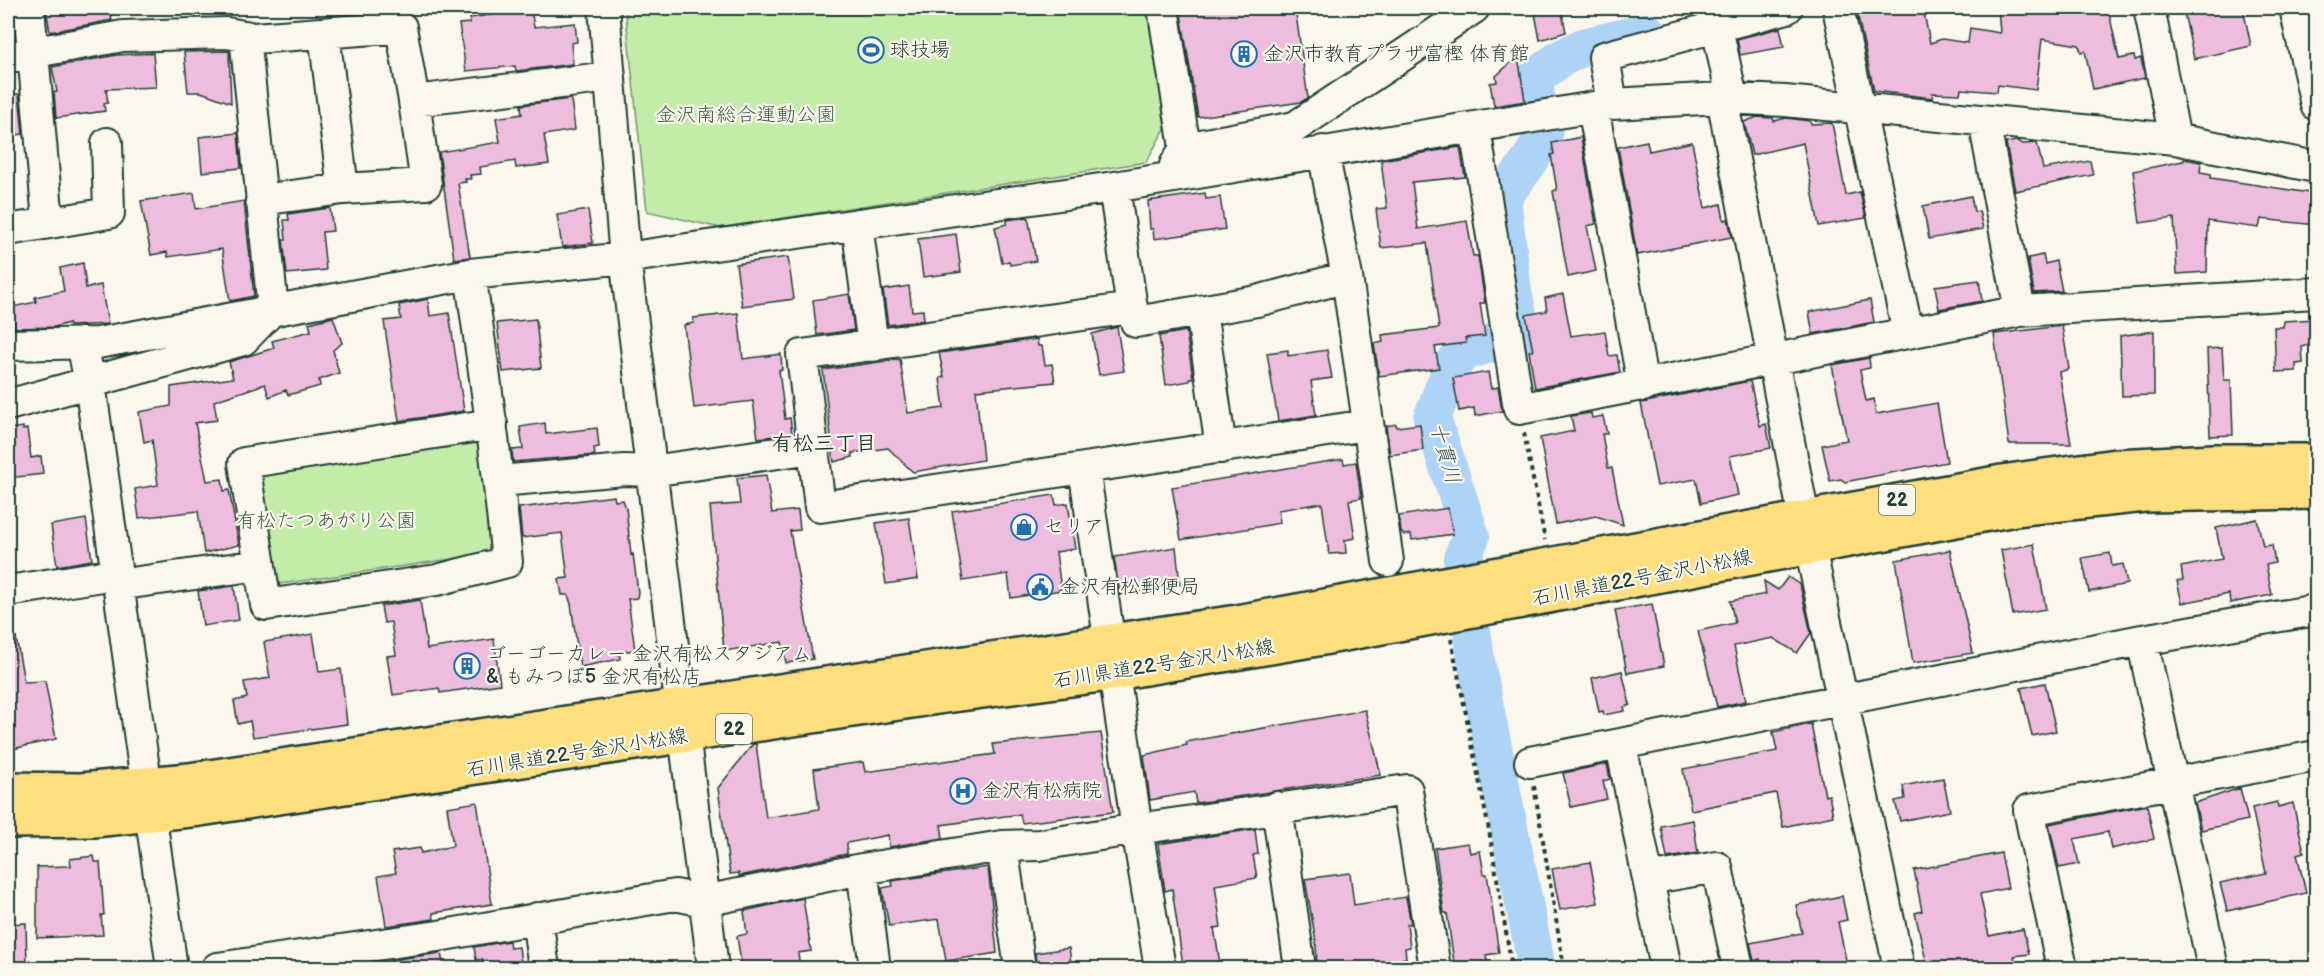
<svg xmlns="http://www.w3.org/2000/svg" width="2324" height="976" font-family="'Balsamiq Sans','Klee One',sans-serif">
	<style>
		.green { fill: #c3eca8; stroke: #71946e; stroke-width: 1.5 }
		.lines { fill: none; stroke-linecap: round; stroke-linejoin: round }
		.river { stroke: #add3f7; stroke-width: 38 }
		.building { fill: #eebdde; stroke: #1f3d34; stroke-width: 1.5 }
		.minor-casing { stroke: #1f3d34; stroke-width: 34 }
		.major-casing { stroke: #1f3d34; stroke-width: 38 }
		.path { stroke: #1f3d34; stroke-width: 4; stroke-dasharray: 4.5 4.5; stroke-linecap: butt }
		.minor { stroke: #fbf7ec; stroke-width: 30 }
		.major { stroke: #fedf80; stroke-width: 33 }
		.labels { text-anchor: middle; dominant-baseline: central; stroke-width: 4.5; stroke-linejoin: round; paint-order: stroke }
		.shield { fill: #fbf7ec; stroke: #61756b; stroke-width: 1.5 }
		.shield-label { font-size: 18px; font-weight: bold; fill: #1f3d34 }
		.poi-label { font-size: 20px; fill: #1f3d34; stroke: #fbf7ec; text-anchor: start }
		.park-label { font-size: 20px; fill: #40604b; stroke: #fbf7ec }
		.street-label { font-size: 20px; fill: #1f3d34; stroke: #fbf7ec }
		.neighbourhood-label { font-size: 21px; font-weight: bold; fill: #1f3d34; stroke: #fbf7ec }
		.water-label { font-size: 21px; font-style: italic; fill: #3b5b5b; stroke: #fbf7ec }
	</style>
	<rect width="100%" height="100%" fill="#fbf7ec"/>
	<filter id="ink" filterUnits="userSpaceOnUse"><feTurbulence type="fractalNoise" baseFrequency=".0167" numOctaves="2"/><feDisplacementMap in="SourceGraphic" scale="12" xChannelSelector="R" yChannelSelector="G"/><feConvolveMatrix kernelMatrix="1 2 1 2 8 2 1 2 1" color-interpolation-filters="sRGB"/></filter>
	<g filter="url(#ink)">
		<path class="green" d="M625,8H1153L1171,118L1146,162L720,228L647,211Z
			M479,443L493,553L273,585L254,474Z"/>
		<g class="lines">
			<path class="river" d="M1537,968L1477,667L1462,558L1471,537L1432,418L1452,366L1463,352L1522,334L1513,292L1502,198L1529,162L1544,136L1533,80L1558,60L1583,47L1647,32"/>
		</g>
		<path class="building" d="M46,8H76L77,13L109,8L112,20L50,32Z
			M1180,8H1295L1308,98L1301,102L1198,117Z
			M1534,8H1561L1566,32L1540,40Z
			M1856,8H1923L1930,43L1942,39L1968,43L1970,28L2000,33L1998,8H2108L2119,59L2134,56L2135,60L2141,58L2145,78L2093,89L2085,51L2081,52L2079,45L2042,39L2036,90L1998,85L1997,92L1961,89L1960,94L1932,93L1933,98L1874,91Z
			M2183,8H2243L2251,46L2194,59Z
			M531,9L534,27L575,23L577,42L571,43L573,64L516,71L515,66L466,71L459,24L470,23V18Z
			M1780,28L1784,47L1740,55L1737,39Z
			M229,51L231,103L201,92H188L184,52Z
			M153,53L156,87L106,89L108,103L104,104L105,111L56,118L54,92H57L52,67L117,55Z
			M1518,56L1525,101L1494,106L1490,83L1497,82L1496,76Z
			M19,94L23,134L8,136V95Z
			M571,99L575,130L544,135L549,164L516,168L515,161L480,167L481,174L470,175L471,179H465L466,182L458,183L470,257L454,259L439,152L500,142L496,118L522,114L521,105Z
			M1757,117L1773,118L1774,121L1786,118L1810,121L1811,124L1832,123L1846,195L1860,192L1866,218L1819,226L1803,143L1752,155L1744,122Z
			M238,133L241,168L202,172L199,137Z
			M1581,137L1596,224L1587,226L1596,271L1568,277L1553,191L1557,190L1551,155L1554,154L1552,143Z
			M1647,141L1649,151L1692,142L1705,208L1721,204L1724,220L1728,219L1732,237L1637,255L1618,147Z
			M2016,141L2023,144L2037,143L2043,169L2090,161L2093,175L2015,191L2006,143Z
			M1460,147L1465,177L1412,182L1418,229L1467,221L1473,256H1478L1485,303H1480L1485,336L1465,338L1466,343L1435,347L1439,368L1379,376L1374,344L1383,342L1382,335L1439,328L1427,243L1381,248L1376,209L1387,208L1381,160Z
			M2184,159L2201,162L2200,172L2211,174V178L2316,194V225L2261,219L2259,228L2208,221L2207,272L2177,274L2174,218L2140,223L2133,171L2183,161Z
			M194,193L196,209L244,201L254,296L230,301L222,249L168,257L167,252L151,255L141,201Z
			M1205,193L1206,199L1220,197L1225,229L1154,239L1153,229H1150L1148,201Z
			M1971,196L1974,212L1979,211L1983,229L1929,239L1923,206Z
			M330,208L333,231L322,232L326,270L287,274L283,240H286L284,220H289L288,214Z
			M588,210L593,243L562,247L557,215Z
			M1028,217L1036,261L1010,265L1009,261L1002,263L995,227L1007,224V220Z
			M956,234L961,272L923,277L918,239Z
			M2043,255L2045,264L2056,261L2062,291L2034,293L2028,258Z
			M788,257L794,299L742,306L736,264Z
			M83,263L86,288L101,285L108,324L70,326L69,323L54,327L15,328L12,307L36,302L35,297L64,291L60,268Z
			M1979,280L1982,301L1939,309L1935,286Z
			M909,286L912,311L923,310L924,320L888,325L883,290Z
			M849,294L854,330L817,335L813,300Z
			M1563,294L1571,336L1605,331L1609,356L1617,355L1620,372L1535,388L1529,351H1533L1526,315L1547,311L1545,298Z
			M428,299L430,316L449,313L464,411L399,421L384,321L401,319L399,305Z
			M1870,300L1874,322L1813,334L1809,312Z
			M738,313L743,359L781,354L782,370H779L785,419L790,418L792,434L758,438L753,401L694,408L684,325L694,323L693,318Z
			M333,317L342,343L333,350L339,373L319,380L320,386L288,395L286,390L269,397L265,384L214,401L217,420L195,423L207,481L222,479L224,491L229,490L239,545L204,553L198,511L139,518L135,489L158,485L152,440L144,442L139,412L171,406V387L233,378L229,362L274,348L272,341L311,331L309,323Z
			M536,319L541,368L503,372L497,323Z
			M2316,319V343L2302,347L2303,363L2296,364V371L2276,372L2274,327H2283L2284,321Z
			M2062,326L2069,369L2059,372L2071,444H2009L1994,334Z
			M1117,327L1124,371L1099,375L1092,334Z
			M1186,331L1193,378H1189L1190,381L1166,385L1159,336Z
			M2154,331V395L2122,396L2120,336Z
			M1037,339L1038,346H1042L1045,365L1052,364L1055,382L976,390L983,460L913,472L888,448L852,453L853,457L834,462L823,370L900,359L908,413L944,408L940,378L944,377L939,353Z
			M2222,348L2224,380H2231L2233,435L2210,436L2207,349Z
			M1288,350V356L1327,350L1332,378L1311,381L1316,415L1278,421L1267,353Z
			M1869,358L1870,368L1860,370L1866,401L1874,399L1876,414L1937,403L1947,462L1845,482L1841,479L1830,481L1822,445L1847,440L1832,365Z
			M1488,372L1491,389L1498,387L1502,411L1475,416L1474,408L1459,411L1453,378Z
			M1750,381L1760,426L1766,424L1771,448L1730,456L1738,495L1701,503L1696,479L1657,486L1641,403Z
			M1591,413L1592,418L1603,416L1607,434H1602L1608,468H1612L1623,525L1596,516L1556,524L1540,438L1574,431L1571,416Z
			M545,423L546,434L597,428L599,447L594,448L595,455L513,462L512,450L523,449L520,427Z
			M1396,424L1397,427L1420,424L1423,450L1390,455L1386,426Z
			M23,427V430L27,429L31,458L41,456L43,474L8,478V429Z
			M1343,459L1344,464L1356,462L1361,498L1349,500L1355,538L1345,540L1346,553L1329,554L1322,503L1278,510L1280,523L1181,540L1172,487Z
			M766,475L772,513L798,510L800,530L790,531L813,659L786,663L782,642L724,651L710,506L740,504L737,478Z
			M1054,495L1056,505L1068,503L1075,549L1056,552L1061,590L1011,598L1008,574L963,581L952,511Z
			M614,496L615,501L623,500L626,508L631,555L633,554L638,592L637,598L628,599L635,650L619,652L620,659L580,667L571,604L568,595H562L559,579L568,578L562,533L522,538L519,508Z
			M1448,508L1453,534L1412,540L1411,534L1404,535L1401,532L1399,516Z
			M909,518L918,579L886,584L876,523Z
			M86,519L92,560L57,566L51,525Z
			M2257,519L2263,546L2272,545L2275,563L2266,565L2272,595L2230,603L2229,594L2182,603L2177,581L2183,580L2181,567L2222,559L2216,528Z
			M2034,544L2046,609L2013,615L2001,550Z
			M1176,547L1180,585L1120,595L1114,557Z
			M1950,550L1973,653L1913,663L1896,560Z
			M2110,553L2112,566L2123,564L2127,584L2089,592L2082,558Z
			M1788,577L1800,585L1811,633L1797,653L1773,638L1734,646L1746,701L1717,707L1698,631L1735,623L1730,601L1766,594L1764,581L1778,590Z
			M234,586L239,620L203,626L198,591Z
			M420,600L427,649L494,639L500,684L440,693L439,688L393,695L387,656L396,655L391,622L384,623L381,606Z
			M1652,604L1664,666L1627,673L1615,610Z
			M313,634L319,672L341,669L347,724L253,737L250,721L238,724L234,701L247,698L244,682L270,678L264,642Z
			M16,637L24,682L45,681L56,739L8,750V638Z
			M1622,671L1630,705L1624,707L1625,711L1604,715L1603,711L1599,712L1592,678Z
			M2045,683L2056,731L2032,736L2021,688Z
			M1365,710L1381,775L1196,803L1194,792L1150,800L1144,755L1187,745L1186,742Z
			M1811,724L1825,796L1829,795L1833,816L1783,827L1776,793L1691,810L1683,769L1777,751L1773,732Z
			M1101,733L1113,812L1022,823L1020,814L941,825L943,838L889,847L888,835L847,843V854L739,876V873L730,874L718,788L753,744H756L766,818L819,809L814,769L863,762L865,772L995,754L993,744Z
			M1607,764L1610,779L1603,781L1607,799L1571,807L1563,773Z
			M1943,778L1950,811L1900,821L1895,801L1905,799L1903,786Z
			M2240,788L2248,820L2201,830L2195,803Z
			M477,802L492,904L433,913L434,919L386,926L378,876L396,873L392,852L420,848L421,853L453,846L447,807Z
			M2277,802L2278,807L2293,803L2304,852L2297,854L2306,893L2227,911L2220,883L2266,873L2252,808Z
			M2147,805L2154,839L2111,849L2108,832L2074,839L2079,864L2059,868L2049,824Z
			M1693,820L1698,853L1667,858L1661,826Z
			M1255,829L1258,854L1253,855L1257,878L1215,885L1221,927L1214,928L1221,969H1187L1186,965H1183L1172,889L1165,891L1158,844Z
			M1468,843L1470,853L1480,851L1484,874H1487L1499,953L1486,955L1488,969H1455L1447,913H1444L1435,848Z
			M2001,853L2008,888L1980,894L1989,936L2023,929L2029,954L2014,956L2017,969H1928L1915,913L1922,911L1914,870Z
			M94,856L95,862H100L104,915H101L103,935L37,938V867L71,866L70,859Z
			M1590,862L1598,903L1560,910L1552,869Z
			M988,867L997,953L946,961L939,919L889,926L882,888L893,886L892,881Z
			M1350,873L1354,905L1406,897L1411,924H1407L1410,947L1405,948L1406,958L1401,959L1403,969H1317L1316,942L1305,879Z
			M1842,896L1847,920L1838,922L1848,969H1762L1760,959L1754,961L1750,943L1802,933L1796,905Z
			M803,898L811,951L798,953L800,969H742L737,936L747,934L744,911Z
			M26,923L27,969H11V964H8V924Z
			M509,941L510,948L519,947L522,969H484L483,959L476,960L474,947Z
			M1069,948L1072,969H1037L1035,953Z
			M441,953L444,969H392L391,960Z"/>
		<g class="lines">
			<g class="minor-casing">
				<path id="minor" d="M29,8L48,221
					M604,8L625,258L713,968
					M1163,8L1185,148L1175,165
					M1838,8L1908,333
					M2149,8L2175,139
					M2295,8L2316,105
					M1717,27L1732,98
					M324,33L343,189
					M245,36L273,309
					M8,57L123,36L227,33L254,38L401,27L414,101L610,77
					M1722,98L1804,518L1899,968
					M1612,104L1604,57L1787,8
					M1593,107L1643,386
					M1475,128L1519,409L2020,311L1984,121
					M1185,148L1295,127L1474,8
					M1323,151L1347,277L1388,561
					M1114,187L1132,308
					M261,200L343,189L426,184L414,101
					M857,224L873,346
					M8,230L109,213L107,143
					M470,274C484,370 498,466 507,562L437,580L266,605L244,463L492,424
					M1347,277L1257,301L1136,322L1132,308L802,355L820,507L1084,468L1137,829L1407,790L1435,968
					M1201,311L1221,448
					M2020,311L2316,293
					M82,343L90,383L172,968
					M8,345L98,343L470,274L625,258L1114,187L1612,104L1722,98L1785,101L2175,139L2316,167
					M8,405L243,340L273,309
					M1084,468L1367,425
					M500,481L624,470L651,471L813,448
					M117,585L259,565
					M8,591L115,574
					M2142,640L2213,968
					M1621,745L1666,968
					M1530,762L2142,640L2316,610
					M1277,807L1300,968
					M1002,846L1020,968
					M862,869L875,968
					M1648,879L1717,867L1738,968
					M537,918L544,968
					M217,968L438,936L675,895L704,901L862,869L1002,846L1039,845L1137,829L1160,968
					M2062,968L2029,810L2316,756"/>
			</g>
			<g class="major-casing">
				<path id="major" d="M8,789L81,790L189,780L1237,622L2002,482L2116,466L2214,461H2316
					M8,821L94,820L200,809L945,696L1116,673L1323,638L2015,509L2145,495L2316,492"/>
			</g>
			<path class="path" d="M1524,433L1545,540
				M1451,639L1489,830L1512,968
				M1534,786L1564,968"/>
			<use href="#minor" class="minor"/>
			<use href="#major" class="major"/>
		</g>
	</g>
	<defs>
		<g id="stadium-ring" transform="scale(1.35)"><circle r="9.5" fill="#fbf7ec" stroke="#1f6fb2" stroke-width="1.5"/><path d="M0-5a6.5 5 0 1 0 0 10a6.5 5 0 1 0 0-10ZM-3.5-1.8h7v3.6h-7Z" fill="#1f6fb2"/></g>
		<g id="building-ring" transform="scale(1.35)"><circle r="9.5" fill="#fbf7ec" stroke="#1f6fb2" stroke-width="1.5"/><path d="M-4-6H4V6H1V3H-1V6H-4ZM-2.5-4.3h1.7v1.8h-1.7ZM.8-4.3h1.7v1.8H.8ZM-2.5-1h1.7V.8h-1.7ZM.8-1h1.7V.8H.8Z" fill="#1f6fb2"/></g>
		<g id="shop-ring" transform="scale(1.35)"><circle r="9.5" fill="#fbf7ec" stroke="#1f6fb2" stroke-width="1.5"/><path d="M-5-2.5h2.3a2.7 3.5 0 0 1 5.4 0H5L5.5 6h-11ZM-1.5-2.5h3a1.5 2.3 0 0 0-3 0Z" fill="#1f6fb2"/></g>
		<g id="civic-ring" transform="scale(1.35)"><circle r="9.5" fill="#fbf7ec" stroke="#1f6fb2" stroke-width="1.5"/><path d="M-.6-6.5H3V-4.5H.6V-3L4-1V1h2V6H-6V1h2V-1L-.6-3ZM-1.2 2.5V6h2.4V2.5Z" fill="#1f6fb2"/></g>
		<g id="hospital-ring" transform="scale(1.35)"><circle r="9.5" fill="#fbf7ec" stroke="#1f6fb2" stroke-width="1.5"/><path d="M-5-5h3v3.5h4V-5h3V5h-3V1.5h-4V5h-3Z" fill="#1f6fb2"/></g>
	</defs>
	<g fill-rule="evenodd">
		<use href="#stadium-ring" x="871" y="50"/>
		<use href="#building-ring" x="1244" y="54"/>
		<use href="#shop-ring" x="1024" y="527"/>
		<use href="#civic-ring" x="1040" y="587"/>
		<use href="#building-ring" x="467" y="666"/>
		<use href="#hospital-ring" x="963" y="791"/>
	</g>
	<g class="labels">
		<g class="shield">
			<rect x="1879" y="485" width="36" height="30" rx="4.5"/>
			<rect x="716" y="714" width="36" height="30" rx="4.5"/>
		</g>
		<g class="shield-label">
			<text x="1897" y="500">22</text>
			<text x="734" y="729">22</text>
		</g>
		<g class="poi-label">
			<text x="890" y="50">球技場</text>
			<text x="1264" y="54">金沢市教育プラザ富樫 体育館</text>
			<text x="1044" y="527">セリア</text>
			<text x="1060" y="587">金沢有松郵便局</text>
			<text x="486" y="654">ゴーゴーカレー 金沢有松スタジアム<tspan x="486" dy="23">&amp; もみつぼ5 金沢有松店</tspan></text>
			<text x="982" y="791">金沢有松病院</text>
		</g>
		<g class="park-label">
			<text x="746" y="115">金沢南総合運動公園</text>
			<text x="326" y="521">有松たつあがり公園</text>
		</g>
		<g class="street-label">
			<text transform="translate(1642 578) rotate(-11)">石川県道22号金沢小松線</text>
			<text transform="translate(1164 664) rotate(-9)">石川県道22号金沢小松線</text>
			<text transform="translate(577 753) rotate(-9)">石川県道22号金沢小松線</text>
		</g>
		<g class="neighbourhood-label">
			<text x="824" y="443">有松三丁目</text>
		</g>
		<g class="water-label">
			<text transform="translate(1445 453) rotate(74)">十貫川</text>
		</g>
	</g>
	<rect width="2324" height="976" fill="none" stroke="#fbf7ec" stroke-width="30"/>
	<rect x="15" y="15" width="2294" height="946" fill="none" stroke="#1f3d34" stroke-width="2" filter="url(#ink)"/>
</svg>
